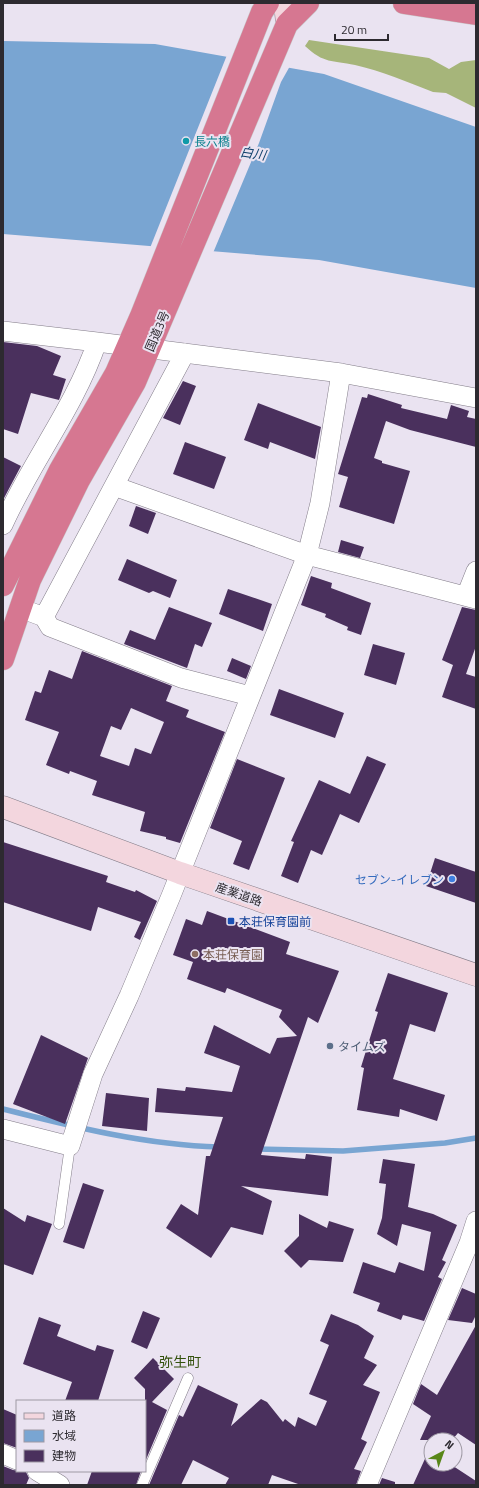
<svg xmlns="http://www.w3.org/2000/svg" width="479" height="1488" font-family="'Titillium Web','Noto Sans JP',sans-serif">
	<style>
		.forest { fill: #a6b57a }
		.water { fill: #79a5d2 }
		.pier { fill: #eae3f1 }
		.lines { fill: none; stroke-linecap: round; stroke-linejoin: round }
		.stream { stroke: #79a5d2; stroke-width: 5.5 }
		.building { fill: #4a305d; fill-rule: evenodd }
		.lane-casing { stroke: #837d89; stroke-width: 11 }
		.street-casing { stroke: #837d89; stroke-width: 20 }
		.secondary-casing { stroke: #837d89; stroke-width: 23 }
		.highway-casing { stroke: #c8c8c9; stroke-width: 23 }
		.lane { stroke: #fff; stroke-width: 10 }
		.street { stroke: #fff; stroke-width: 19 }
		.secondary { stroke: #f3d6de; stroke-width: 22 }
		.highway { stroke: #d67791; stroke-width: 22 }
		.culture-dot { fill: #0f9aa8; stroke: #eae3f1; stroke-width: 1.5 }
		.shop-dot { fill: #3f7fe0; stroke: #eae3f1; stroke-width: 1.5 }
		.transit-dot { fill: #1a4fb4; stroke: #eae3f1; stroke-width: 1.5 }
		.education-dot { fill: #8d6e63; stroke: #eae3f1; stroke-width: 1.5 }
		.service-dot { fill: #5c6f8a; stroke: #eae3f1; stroke-width: 1.5 }
		.labels { text-anchor: middle; dominant-baseline: central; stroke-width: 4; stroke-linejoin: round; paint-order: stroke }
		.culture-label { font-size: 12px; fill: #0d838f; stroke: #eae3f1; text-anchor: start }
		.street-label { font-size: 12px; fill: #2d2a30; stroke: #eae3f1 }
		.shop-label { font-size: 12px; fill: #366cbe; stroke: #eae3f1; text-anchor: end }
		.transit-label { font-size: 12px; fill: #164399; stroke: #eae3f1; text-anchor: start }
		.education-label { font-size: 12px; fill: #785e54; stroke: #eae3f1; text-anchor: start }
		.service-label { font-size: 12px; fill: #4e5e75; stroke: #eae3f1; text-anchor: start }
		.water-label { font-size: 13px; font-style: italic; fill: #13436e; stroke: #eae3f1 }
		.quarter-label { font-size: 14px; fill: #34520d; stroke: #eae3f1 }
	</style>
	<rect width="100%" height="100%" fill="#eae3f1"/>
	<path class="forest" d="M309,40L429,58L449,69L461,62L476,60V108L446,93L433,92C408,82 381,71 355,65C332,60 324,64 305,46Z"/>
	<path class="water" d="M3,41L155,44L324,74L476,127V288L319,260L3,234Z"/>
	<path class="pier" d="M227,55L290,66L281,82L259,143L213,253L150,248Z"/>
	<g class="lines">
		<path class="stream" d="M3,1109C74,1127 146,1145 219,1147
			M257,1149L343,1151L445,1143L476,1138"/>
	</g>
	<path class="building" d="M3,342L37,346L61,356L53,375L66,379L59,400L31,393L18,434L3,429Z
		M183,381L196,386L180,425L163,418Z
		M368,394L402,405L401,408L447,419L451,405L469,411L467,417L476,419V447L410,430L386,421L374,458L382,461V463L410,471L394,524L339,507L348,477L338,474L362,397L367,398Z
		M258,403L321,427L315,459L270,442L268,449L244,440Z
		M185,442L226,457L214,489L173,474Z
		M3,457L21,466L3,500Z
		M136,506L156,513L148,534L129,526Z
		M341,540L364,547L360,558L338,552Z
		M127,559L177,580L170,598L153,591L149,593L118,580Z
		M311,576L332,583L331,588L371,603L361,635L347,630L348,627L325,617L326,614L301,605Z
		M228,589L272,604L263,631L219,614Z
		M169,607L212,623L202,647L195,644L187,668L124,644L130,630L155,640Z
		M462,607L476,610V646L466,674L476,677V709L442,697L453,665L442,660Z
		M373,644L405,653L396,685L364,675Z
		M82,651L172,686L166,701L189,710L186,717L225,732L180,843L166,839V837L140,831L145,812L92,795L97,781L70,771L69,774L46,765L59,732L25,720L35,691L41,693L49,670L72,679ZM131,708L164,722L151,754L135,748L129,766L100,756L111,726L121,730Z
		M232,658L251,666L246,679L227,671Z
		M279,689L344,713L335,738L270,715Z
		M367,756L386,764L359,823L340,814L322,855L311,850L298,883L281,876L294,842L291,841L319,780L350,794Z
		M237,759L285,778L249,870L233,864L242,841L210,828Z
		M3,842L108,876L106,882L135,892L136,890L157,901L140,940L134,937L141,922L98,907L91,931L3,902Z
		M435,858L476,872V903L426,886Z
		M207,911L290,942L286,954L339,971L318,1023L308,1017L261,1155L305,1159L306,1154L332,1157L328,1196L241,1186L272,1201L263,1235L231,1227L211,1258L166,1228L181,1204L198,1215L206,1156H210L223,1117L155,1112L157,1088L185,1091L186,1087L232,1092L240,1066L204,1053L214,1025L270,1054L277,1038L297,1036L279,1017L282,1010L227,988L225,993L187,979L193,962L173,955L186,919L202,925Z
		M388,973L448,993L435,1032L410,1024L393,1079L445,1095L437,1121L400,1109L399,1117L357,1110L364,1068L361,1067L378,1012L375,1011Z
		M41,1035L88,1058L65,1124L13,1104Z
		M106,1093L149,1098L147,1131L102,1126Z
		M383,1159L415,1164L408,1207L433,1214L457,1225L442,1260L446,1262L438,1277L442,1279L424,1321L403,1315L401,1320L377,1311L380,1303L353,1293L363,1262L395,1273L399,1262L424,1271L431,1232L402,1224L397,1246L377,1234L382,1218L386,1184L379,1183Z
		M83,1183L104,1190L84,1249L63,1242Z
		M3,1208L25,1222L27,1215L52,1224L33,1275L3,1264Z
		M299,1214L327,1228L329,1221L354,1229L343,1262L309,1260L301,1268L284,1251L299,1236Z
		M462,1288L476,1294V1315L472,1323L448,1320Z
		M143,1311L160,1318L147,1349L131,1342Z
		M331,1314L358,1325L374,1336L364,1358L377,1365L363,1385L380,1392L361,1439L367,1442L354,1469L361,1471L356,1485H301L272,1475L268,1485H225L229,1478L193,1460L181,1485H149L179,1415L183,1417L198,1385L238,1404L231,1426L261,1399L267,1402L283,1422L285,1419L295,1427L298,1417L316,1426L327,1401L309,1394L329,1345L320,1341Z
		M39,1317L61,1325L57,1336L95,1351L97,1345L114,1350L98,1401H65L72,1382L23,1364Z
		M476,1325V1445L458,1433L452,1440H420L431,1416L413,1404L421,1384L437,1395Z
		M153,1358L174,1379L152,1402L167,1410L145,1462V1389L134,1378Z
		M3,1409L17,1415V1448L3,1443Z
		M429,1450L431,1451V1464H450L476,1481V1485H413Z
		M3,1466L13,1470L26,1472L29,1478L26,1485H3Z
		M92,1471H141L136,1485H87Z
		M382,1478L395,1482V1485H379Z"/>
	<g class="lines">
		<g class="lane-casing">
			<path id="lane" d="M59,1224L70,1146
				M142,1485L188,1378"/>
		</g>
		<g class="street-casing">
			<path id="street" d="M3,331L97,342C75,407 31,462 3,525
				M97,342L341,373L476,398
				M114,486L307,555L476,599
				M466,596L476,571
				M20,608L44,617L185,353
				M44,617L50,627L181,678L250,696
				M3,1129L70,1146L93,1074L129,996L171,896L307,555L320,503L341,373
				M3,1454L17,1460
				M37,1471L60,1485
				M367,1485L469,1243L476,1221"/>
		</g>
		<g class="secondary-casing">
			<path id="secondary" d="M285,3L287,24
				M3,807L180,873L476,975"/>
		</g>
		<g class="highway-casing">
			<path id="highway" d="M404,3L476,14
				M3,585L60,470L116,373L141,316L262,12L268,3
				M3,659L30,580L79,480L135,382L287,24L308,3"/>
		</g>
		<use href="#lane" class="lane"/>
		<use href="#street" class="street"/>
		<use href="#secondary" class="secondary"/>
		<use href="#highway" class="highway"/>
	</g>
	<circle class="culture-dot" cx="186" cy="141" r="4"/>
	<circle class="shop-dot" cx="452" cy="879" r="4"/>
	<rect class="transit-dot" x="227" y="917" width="8" height="8" rx="2"/>
	<circle class="education-dot" cx="195" cy="954" r="4"/>
	<circle class="service-dot" cx="330" cy="1046" r="4"/>
	<g class="labels">
		<g class="culture-label">
			<text x="194" y="141">長六橋</text>
		</g>
		<g class="street-label">
			<text transform="translate(157 331) rotate(-67)">国道3号</text>
			<text transform="translate(239 894) rotate(19)">産業道路</text>
		</g>
		<g class="shop-label">
			<text x="444" y="879">セブン-イレブン</text>
		</g>
		<g class="transit-label">
			<text x="239" y="921">本荘保育園前</text>
		</g>
		<g class="education-label">
			<text x="203" y="954">本荘保育園</text>
		</g>
		<g class="service-label">
			<text x="338" y="1046">タイムズ</text>
		</g>
		<g class="water-label">
			<text transform="translate(253 153) rotate(9)">白川</text>
		</g>
		<g class="quarter-label">
			<text x="180" y="1361">弥生町</text>
		</g>
	</g>
	<rect width="479" height="1488" fill="none" stroke="#2d2a30" stroke-width="8"/>
	<rect x="16" y="1400" width="130" height="72" fill="#eae3f1" stroke="#9e99a4"/>
	<rect x="24" y="1413" width="20" height="6" fill="#f3d6de" stroke="#9e99a4"/>
	<text x="52" y="1420" font-size="12" fill="#2d2a30">道路</text>
	<rect x="24" y="1430" width="20" height="12" fill="#79a5d2" stroke="#9e99a4"/>
	<text x="52" y="1440" font-size="12" fill="#2d2a30">水域</text>
	<rect x="24" y="1450" width="20" height="12" fill="#4a305d" stroke="#9e99a4"/>
	<text x="52" y="1460" font-size="12" fill="#2d2a30">建物</text>
	<g transform="translate(443 1452) rotate(41)"><circle r="19" fill="#eae3f1" stroke="#9e99a4"/>
	<path d="M0-3L7 15L0 10L-7 15Z" fill="#588618"/>
	<text y="-6" font-size="11" font-weight="bold" text-anchor="middle" fill="#2d2a30">N</text>
	</g>
	<path d="M335 34v6h53v-6" fill="none" stroke="#2d2a30" stroke-width="2"/>
	<text x="341" y="34" font-size="12" fill="#2d2a30" stroke="#eae3f1" stroke-width="3" paint-order="stroke">20 m</text>
</svg>
